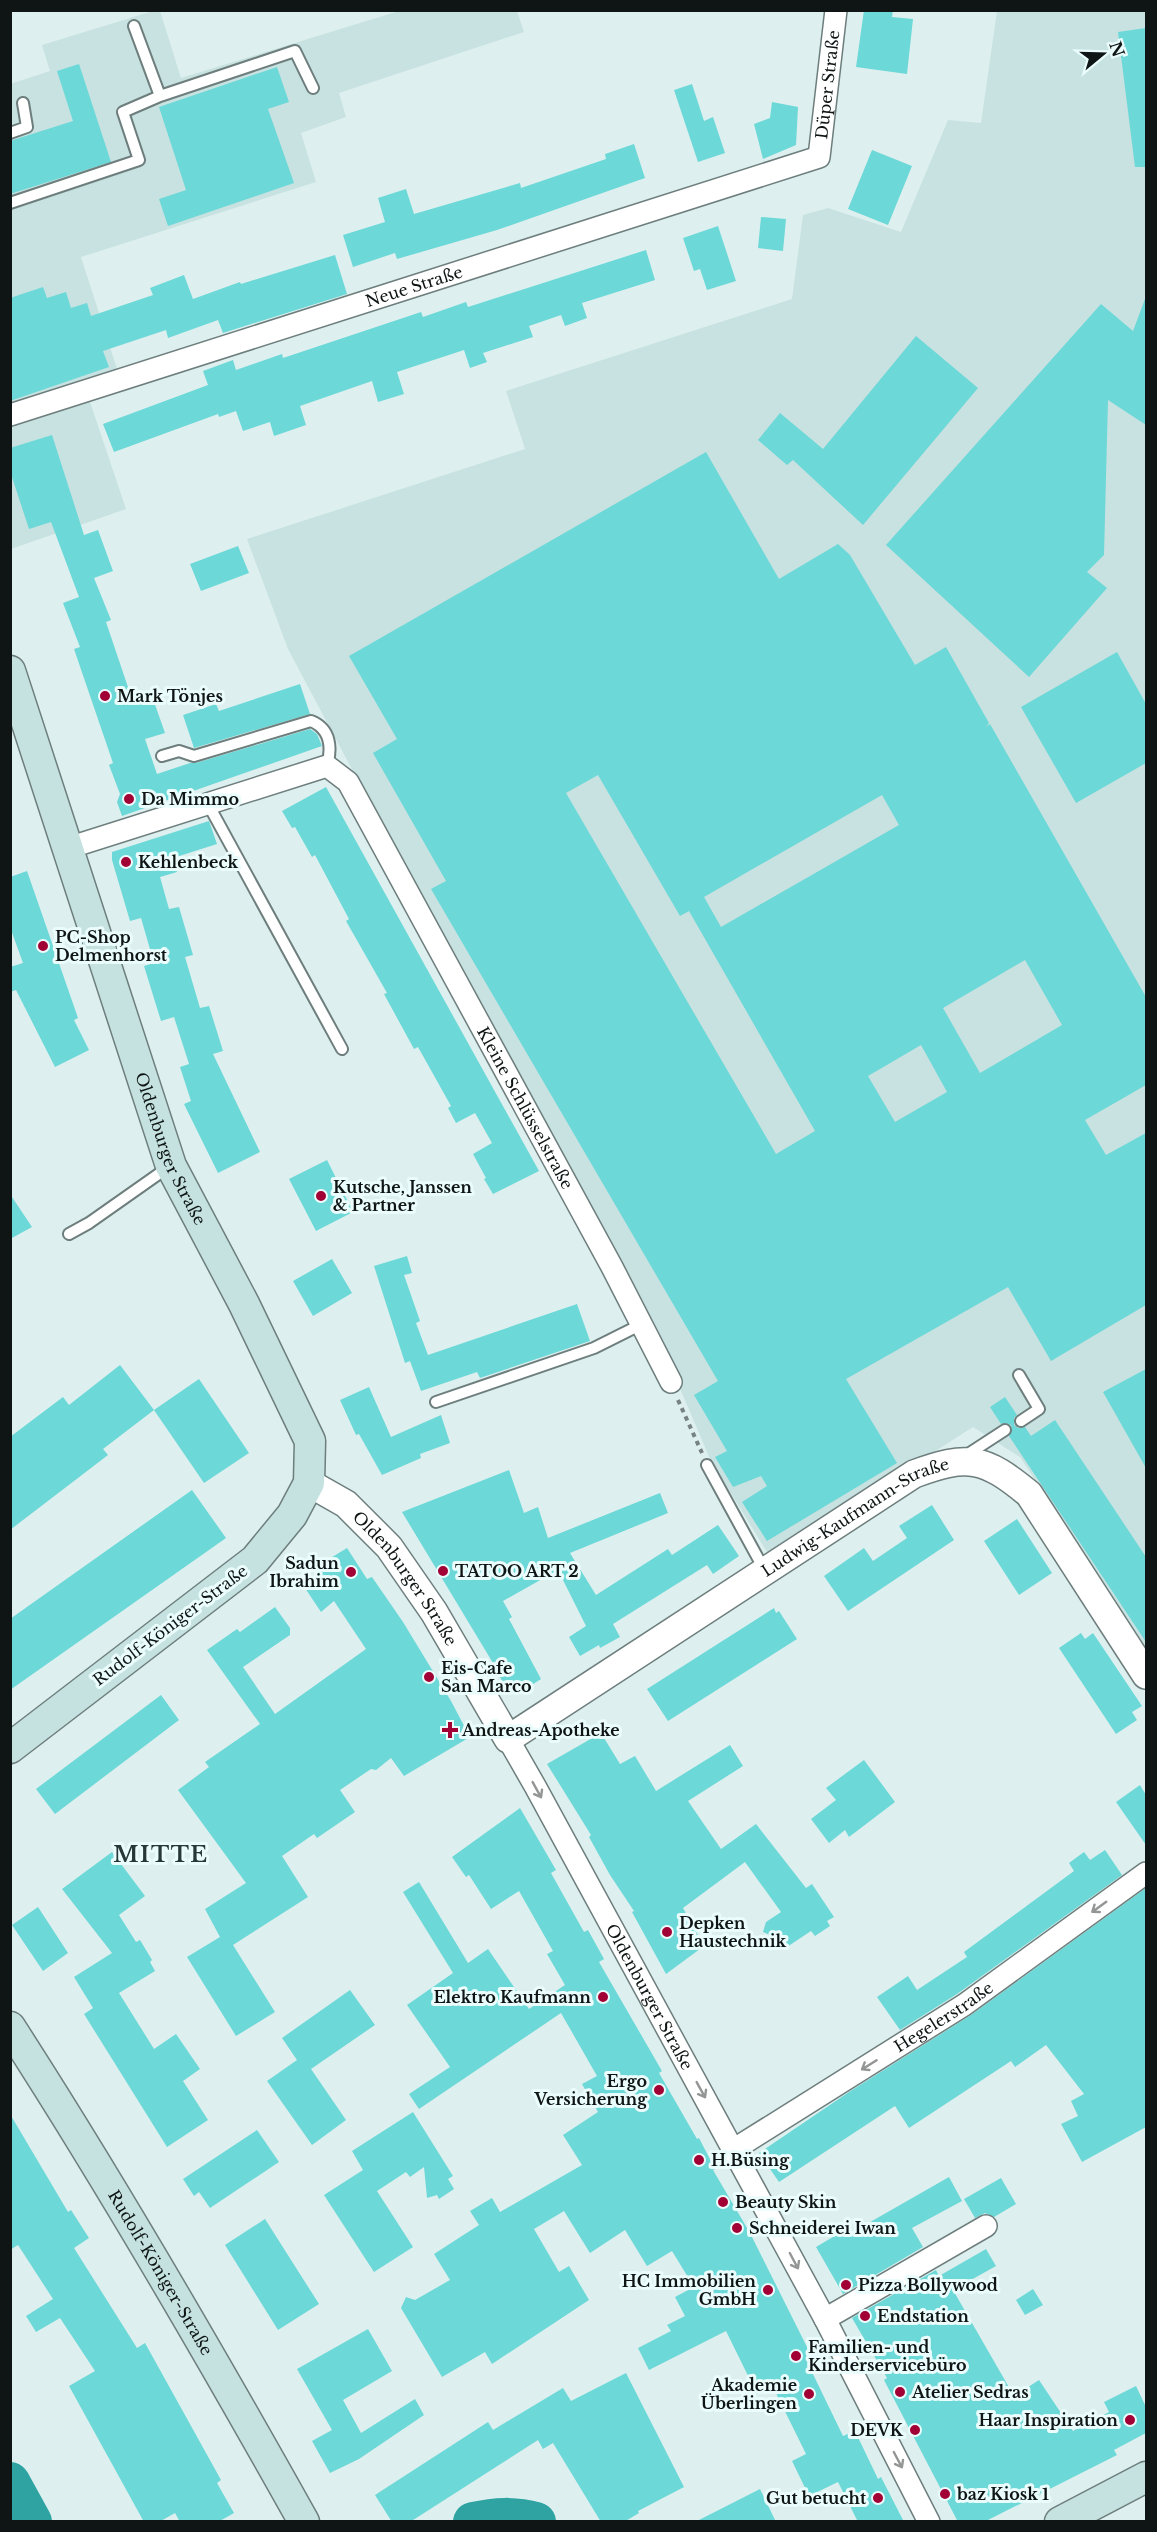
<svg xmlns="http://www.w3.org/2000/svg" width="1157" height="2532" font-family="'Libre Baskerville',serif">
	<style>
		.built { fill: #c7e2e1 }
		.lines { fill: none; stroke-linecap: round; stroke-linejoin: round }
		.river { stroke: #2fa3a2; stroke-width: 40 }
		.building { fill: #6cd8d7; fill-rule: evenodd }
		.service-casing { stroke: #6d7e7d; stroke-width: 14 }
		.minor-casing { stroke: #6d7e7d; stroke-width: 24 }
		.tertiary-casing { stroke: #6d7e7d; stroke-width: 30 }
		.secondary-casing { stroke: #6d7e7d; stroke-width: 33 }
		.path { stroke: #768382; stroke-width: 4; stroke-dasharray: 4.5 4.5; stroke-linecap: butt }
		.service { stroke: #fff; stroke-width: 10 }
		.minor { stroke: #fff; stroke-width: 21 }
		.tertiary { stroke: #fff; stroke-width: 27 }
		.secondary { stroke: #c5e2e1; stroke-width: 30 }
		.oneway { stroke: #939695 }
		.poi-dot { fill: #a10135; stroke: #eafdfc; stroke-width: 2 }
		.labels { text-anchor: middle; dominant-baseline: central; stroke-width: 6; stroke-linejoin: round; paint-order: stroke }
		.street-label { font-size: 16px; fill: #0e1514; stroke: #eafdfc }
		.poi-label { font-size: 16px; font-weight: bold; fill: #0e1514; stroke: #eafdfc; text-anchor: start }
		.district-label { font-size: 22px; font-weight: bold; letter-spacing: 1.5px; fill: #283737; stroke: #eafdfc }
	</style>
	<rect width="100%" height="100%" fill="#ddf0ef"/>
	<path class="built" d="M153,11H160L181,78L399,11H517L524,32L339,93L346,117L301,133L316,182L81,257L118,372L84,384L126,509L11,549L10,84L50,71L42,45Z
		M997,11H1146V1648L1020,1457L973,1427L770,1557L710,1459L676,1379L288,649L247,539L525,449L506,391L792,299L803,215L828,208L901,232L948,120L981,123Z"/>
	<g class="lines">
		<path class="river" d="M10,2482L32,2522
			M473,2522C496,2517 514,2516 536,2522"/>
	</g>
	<path class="building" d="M864,10H893L892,17L913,19L907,74L856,67Z
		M1146,28V167H1135L1118,32Z
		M79,64L111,162L10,194V141L73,121L57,71Z
		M277,67L289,102L268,109L294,183L168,226L159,199L186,190L159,107Z
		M692,84L704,121L713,117L725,153L698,162L674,90Z
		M772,102L798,107L796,145L763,159L754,124L770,118Z
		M634,144L645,178L497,230L397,259L395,253L353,267L343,235L385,222L378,198L406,189L414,214L520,183L521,188L606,159L605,154Z
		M872,150L912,166L888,225L848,209Z
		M761,217L786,219L783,251L758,248Z
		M718,226L736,281L707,290L700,269L694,271L683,238Z
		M646,250L655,280L582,303L587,318L565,326L561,315L529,326L533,337L483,353L487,362L470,368L464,350L397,372L404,394L378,402L372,381L300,406L306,425L274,436L270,422L243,431L236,411L219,417L218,414L114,452L103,424L208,385L203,371L233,360L236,370L282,354L283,358L421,312L423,317L466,302L468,307Z
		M335,255L347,294L223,333L218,320L168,338L166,330L103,351L109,367L10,401V298L43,287L47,298L66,292L71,308L87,303L91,316L153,295L150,288L184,275L193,299L240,282L241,284Z
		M1145,299L1146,425L1108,400L1104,555L1087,572L1107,588L1029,677L886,545L1101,304L1133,331Z
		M916,336L978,388L863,525L793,460L787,465L758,440L780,413L823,449Z
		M52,435L84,535L98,530L113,571L94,578L111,620L106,622L133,702L152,696L165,733L145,739L157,774L190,763H196L310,729L317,734L322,746L122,816L117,802L120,794L109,765L113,763L74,649L80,647L63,603L79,597L51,522L29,529L10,471V448Z
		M706,452L779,579L838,544L850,555L915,665L946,647L989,723L986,727L990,724L1146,997V1085L1085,1120L1106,1155L1146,1133V1305L1051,1361L1008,1287L846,1379L897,1463L767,1541L742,1502L767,1486L761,1476L733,1487L715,1457L727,1451L694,1395L718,1381L431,889L446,881L373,753L397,739L349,656ZM598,775L680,916L689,911L815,1131L776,1154L566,793ZM882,795L899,825L721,927L704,897ZM1025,960L1062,1025L980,1073L943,1008ZM921,1045L947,1092L895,1122L868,1076Z
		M238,546L249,573L201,591L190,564Z
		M1117,652L1146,704V763L1076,803L1021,707Z
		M300,684L310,714L194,748L183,715L216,704L219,711Z
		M326,787L539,1171L493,1194L484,1179L486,1178L473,1154L492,1143L475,1113L456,1123L448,1108L451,1106L418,1047L414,1049L384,994L387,993L346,921L349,919L315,855L312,857L295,827L292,828L282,811Z
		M209,821L217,844L173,858L177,872L160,877L169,909L179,907L193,955L185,957L200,1008L209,1006L223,1051L213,1054L260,1152L218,1173L184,1104L191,1101L180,1067L189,1064L174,1017L161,1021L144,966L154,963L141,918L130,921L112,860V852Z
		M27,871L78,1018L74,1020L89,1050L55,1067L16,990L10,992V967L23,963L10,927V877Z
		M327,1160L353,1212L316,1231L289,1179Z
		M10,1194L32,1227L10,1239Z
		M407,1256L412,1273L404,1275L420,1321L416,1323L428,1355L577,1304L590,1341L480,1378L477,1372L421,1391L410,1361L405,1363L374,1266Z
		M332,1259L352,1293L313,1316L293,1281Z
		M120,1365L154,1410L103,1449L108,1455L10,1530V1437L63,1397L69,1405Z
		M1146,1369V1468L1103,1392Z
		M199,1379L249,1453L204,1483L154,1410Z
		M369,1387L391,1437L441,1415L450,1443L420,1454L421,1458L382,1475L359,1434L356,1435L340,1400Z
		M1005,1397L1017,1415L1014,1418V1425L1018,1428L1025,1427L1031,1436L1055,1420L1146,1557V1642L1009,1436L1012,1430L1011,1425L1005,1423L1001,1424L990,1407Z
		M509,1470L524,1513L538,1507L548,1538L660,1493L668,1513L570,1553L596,1595L668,1549L672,1555L718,1525L739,1556L713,1574L707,1565L613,1624L620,1637L600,1648L599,1645L580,1656L569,1637L586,1626L558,1570L503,1601L512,1617L509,1619L541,1679L527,1688L524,1682L507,1691L493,1663L402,1512Z
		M192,1490L226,1538L10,1690V1619Z
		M932,1505L954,1540L848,1611L824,1576L864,1548L873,1561L907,1538L899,1526Z
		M1017,1519L1052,1573L1019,1595L984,1541Z
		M347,1548L367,1579L372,1577L403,1622L451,1701L470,1737L404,1776L391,1758L376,1770L371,1769L340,1790L355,1812L317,1838L314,1834L282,1856L308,1897L233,1945L275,2012L236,2036L187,1957L220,1937L205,1909L246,1883L178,1790L209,1767L205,1762L260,1724L207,1650L237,1629L240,1632L275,1607L290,1628V1635L243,1667L275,1714L366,1649L334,1601L321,1612L303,1585L319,1574L316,1567Z
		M774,1608L776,1613L779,1611L797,1639L668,1721L647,1689Z
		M1081,1633L1085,1639L1093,1633L1142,1706L1132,1712L1137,1720L1116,1734L1059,1648Z
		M161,1695L179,1720L55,1814L36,1789Z
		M601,1733L620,1764L635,1756L656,1791L730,1745L743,1766L688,1801L721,1849L756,1824L806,1888L812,1884L834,1917L827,1921L830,1926L815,1936L811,1931L784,1949L777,1938L763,1932L766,1922L781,1912L745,1862L683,1908L704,1946L666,1974L632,1912L634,1911L610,1875L589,1837L591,1835L547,1764Z
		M864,1760L895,1802L849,1837L845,1830L829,1843L811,1819L836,1800L826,1788Z
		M1140,1785L1146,1795V1845L1116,1802Z
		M520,1808L556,1870L551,1873L584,1932L588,1930L604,1959L599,1962L662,2071L659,2073L697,2139L699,2138L715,2169L713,2170L750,2233L816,2365L810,2368L843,2436L855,2431L878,2479L881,2477L904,2522H858L838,2482L809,2496L792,2461L806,2454L773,2387L757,2394L726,2331L649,2370L638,2348L671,2331L667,2325L685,2316L675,2297L694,2287L672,2251L647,2266L625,2230L590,2253L564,2211L534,2229L559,2272L569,2266L589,2300L492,2364L485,2352L442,2377L401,2308L406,2297L415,2300L450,2280L434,2254L479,2225L470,2211L492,2198L500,2212L582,2165L563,2135L598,2112L582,2084L597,2076L561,2013L419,2109L409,2094L450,2067L407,2005L453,1973L403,1892L419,1882L468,1963L488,1949L529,2009L565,1985L547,1954L553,1951L519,1891L491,1909L469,1875L466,1877L452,1857Z
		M1105,1850L1122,1875L957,1994L900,2030L877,1997L908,1976L917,1990L967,1957L964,1952L1074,1871L1069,1863L1084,1852L1090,1860Z
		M112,1852L145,1896L119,1915L136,1942L140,1940L152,1960L150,1962L155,1971L119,1993L154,2049L176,2034L200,2069L183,2081L208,2120L167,2147L84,2014L93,2008L74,1977L112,1953L62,1889Z
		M1146,1888V2127L1082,2162L1061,2124L1078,2116L1071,2101L1084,2094L1046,2045L1015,2067L1011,2061L909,2128L895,2106L779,2182L759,2153L849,2092L971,2015Z
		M38,1907L68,1953L43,1971L12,1925Z
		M350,1990L375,2025L311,2069L346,2120L312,2145L267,2081L297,2060L282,2038Z
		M413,2112L453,2176L448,2179L454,2189L439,2199L437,2195L427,2198L424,2167L410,2177L406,2172L377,2191L413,2247L374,2272L324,2195L363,2170L352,2151Z
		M10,2114L68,2212L71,2210L89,2238L74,2248L137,2348L145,2343L221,2480L217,2483L234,2513L218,2522H180L175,2513L159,2522H144L69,2386L95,2371L60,2318L36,2332L26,2316L53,2299L18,2245L10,2250Z
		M257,2130L279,2162L210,2208L199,2192L194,2196L183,2179Z
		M949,2177L962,2201L912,2228L923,2247L843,2294L816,2247L848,2228L851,2233Z
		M1001,2178L1016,2204L994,2217L985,2213L975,2218L964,2199Z
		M265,2219L319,2304L278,2330L225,2245Z
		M986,2249L996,2266L953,2290L1014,2396L1039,2380L1073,2431L1109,2412L1104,2402L1136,2386L1146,2407V2433L1114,2450L1117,2455L984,2522H958L884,2380L887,2378L852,2318L936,2270L939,2276Z
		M1033,2289L1043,2305L1025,2315L1016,2300Z
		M368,2329L392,2371L343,2400L361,2433L415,2399L424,2415L359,2459L330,2473L312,2441L332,2430L297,2369Z
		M626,2373L684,2487L638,2511L639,2513L624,2522H601L553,2443L543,2449L538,2440L410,2522H392L375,2495L488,2422L493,2430L563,2388L571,2401Z
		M760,2489L776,2522H695Z"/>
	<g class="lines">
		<g class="service-casing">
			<path id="service" d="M160,96L295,51L313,88
				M10,133L27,127L23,103
				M10,203L139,160L123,112L160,96L134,26
				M162,756L179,751L194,756L311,721C331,729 332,748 327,766
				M208,804L342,1049
				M69,1234L89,1223L170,1166
				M1019,1375L1039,1409L1021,1421
				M436,1402L594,1348L640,1325
				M965,1456L1005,1430
				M707,1465L765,1571"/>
		</g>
		<g class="minor-casing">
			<g id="minor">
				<path id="s1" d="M10,415L819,157L836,10"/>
				<path id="s2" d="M68,848L327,766L348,782L612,1267L671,1382"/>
				<path id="s3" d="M508,1739L535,1786L825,2319L929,2522"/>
				<path id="s4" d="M733,2150L964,2005L1146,1873"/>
				<path d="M825,2319L986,2226"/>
			</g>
		</g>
		<g class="tertiary-casing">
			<g id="tertiary">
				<path id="s5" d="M309,1483L346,1504L389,1547L434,1612L508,1739L914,1474C968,1454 984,1457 1029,1494L1146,1675"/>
			</g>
		</g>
		<g class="secondary-casing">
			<g id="secondary">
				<path id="s6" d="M10,671L171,1166L244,1304L310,1441L309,1483L292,1515L255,1560L10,1748"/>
				<path id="s7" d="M10,2027C114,2188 210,2354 304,2522"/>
				<path d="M1060,2522L1146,2477"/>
			</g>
		</g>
		<path class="path" d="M678,1400L702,1453"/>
		<use href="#service" class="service"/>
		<use href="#minor" class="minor"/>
		<use href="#tertiary" class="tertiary"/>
		<use href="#secondary" class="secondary"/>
	</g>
	<defs><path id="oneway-shaft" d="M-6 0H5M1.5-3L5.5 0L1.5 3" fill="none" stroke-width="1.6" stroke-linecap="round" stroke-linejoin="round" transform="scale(1.5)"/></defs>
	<g class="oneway">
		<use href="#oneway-shaft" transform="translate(537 1790) rotate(61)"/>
		<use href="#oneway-shaft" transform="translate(1099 1907) rotate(144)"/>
		<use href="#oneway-shaft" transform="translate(869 2065) rotate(148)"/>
		<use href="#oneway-shaft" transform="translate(701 2090) rotate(61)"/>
		<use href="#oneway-shaft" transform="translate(794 2261) rotate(62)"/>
		<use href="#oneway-shaft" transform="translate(898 2460) rotate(62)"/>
	</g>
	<g class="poi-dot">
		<circle cx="105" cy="696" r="6"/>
		<circle cx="129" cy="799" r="6"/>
		<circle cx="126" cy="862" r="6"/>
		<circle cx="43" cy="946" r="6"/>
		<circle cx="321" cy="1196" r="6"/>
		<circle cx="443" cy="1571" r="6"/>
		<circle cx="351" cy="1572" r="6"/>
		<circle cx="429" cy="1677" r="6"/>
		<path d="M447 1721h6v6h6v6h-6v6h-6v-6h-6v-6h6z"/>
		<circle cx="667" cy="1932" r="6"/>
		<circle cx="603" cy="1997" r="6"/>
		<circle cx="659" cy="2090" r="6"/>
		<circle cx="699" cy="2160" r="6"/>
		<circle cx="723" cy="2202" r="6"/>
		<circle cx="737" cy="2228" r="6"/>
		<circle cx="846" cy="2285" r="6"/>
		<circle cx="768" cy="2290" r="6"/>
		<circle cx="865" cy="2316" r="6"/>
		<circle cx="796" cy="2356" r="6"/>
		<circle cx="900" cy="2392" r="6"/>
		<circle cx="809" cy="2394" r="6"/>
		<circle cx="1130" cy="2420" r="6"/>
		<circle cx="915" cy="2430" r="6"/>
		<circle cx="945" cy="2494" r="6"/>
		<circle cx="878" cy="2498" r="6"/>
	</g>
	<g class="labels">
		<g class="street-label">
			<text stroke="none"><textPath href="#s1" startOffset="922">Düper Straße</textPath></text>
			<text stroke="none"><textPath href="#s1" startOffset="424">Neue Straße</textPath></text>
			<text stroke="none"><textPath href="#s2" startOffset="669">Kleine Schlüsselstraße</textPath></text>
			<text stroke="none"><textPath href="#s6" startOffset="504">Oldenburger Straße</textPath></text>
			<text stroke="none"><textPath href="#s5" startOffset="742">Ludwig-Kaufmann-Straße</textPath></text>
			<text stroke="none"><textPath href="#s5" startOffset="138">Oldenburger Straße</textPath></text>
			<text transform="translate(170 1625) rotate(-37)">Rudolf-Königer-Straße</text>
			<text stroke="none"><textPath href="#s3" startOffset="294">Oldenburger Straße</textPath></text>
			<text stroke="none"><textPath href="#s4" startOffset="249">Hegelerstraße</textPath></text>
			<text stroke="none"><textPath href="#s7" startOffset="288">Rudolf-Königer-Straße</textPath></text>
		</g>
		<g class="poi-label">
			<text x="117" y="696">Mark Tönjes</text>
			<text x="141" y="799">Da Mimmo</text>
			<text x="138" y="862">Kehlenbeck</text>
			<text x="55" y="937">PC-Shop<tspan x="55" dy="18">Delmenhorst</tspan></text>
			<text x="333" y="1187">Kutsche, Janssen<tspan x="333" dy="18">&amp; Partner</tspan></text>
			<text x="339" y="1563" text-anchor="end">Sadun<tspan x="339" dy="18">Ibrahim</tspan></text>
			<text x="455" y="1571">TATOO ART 2</text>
			<text x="441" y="1668">Eis-Cafe<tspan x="441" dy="18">San Marco</tspan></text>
			<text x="462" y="1730">Andreas-Apotheke</text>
			<text x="679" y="1923">Depken<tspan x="679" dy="18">Haustechnik</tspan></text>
			<text x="591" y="1997" text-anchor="end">Elektro Kaufmann</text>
			<text x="647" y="2081" text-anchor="end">Ergo<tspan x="647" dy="18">Versicherung</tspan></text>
			<text x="711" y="2160">H.Büsing</text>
			<text x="735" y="2202">Beauty Skin</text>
			<text x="749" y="2228">Schneiderei Iwan</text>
			<text x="756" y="2281" text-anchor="end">HC Immobilien<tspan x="756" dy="18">GmbH</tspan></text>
			<text x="858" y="2285">Pizza Bollywood</text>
			<text x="877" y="2316">Endstation</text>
			<text x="808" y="2347">Familien- und<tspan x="808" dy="18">Kinderservicebüro</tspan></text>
			<text x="797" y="2385" text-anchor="end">Akademie<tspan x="797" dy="18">Überlingen</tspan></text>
			<text x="912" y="2392">Atelier Sedras</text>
			<text x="1118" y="2420" text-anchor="end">Haar Inspiration</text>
			<text x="903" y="2430" text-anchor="end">DEVK</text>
			<text x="957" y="2494">baz Kiosk 1</text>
			<text x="866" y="2498" text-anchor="end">Gut betucht</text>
		</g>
		<g class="district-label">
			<text x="161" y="1854">MITTE</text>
		</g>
	</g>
	<rect width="1157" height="2532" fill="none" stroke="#0e1514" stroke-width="24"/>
	<g transform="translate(1103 54) rotate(71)" stroke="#eafdfc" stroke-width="4.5" paint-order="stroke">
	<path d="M0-4.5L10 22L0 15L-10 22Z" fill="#0e1514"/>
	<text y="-9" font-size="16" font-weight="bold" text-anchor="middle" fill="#0e1514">N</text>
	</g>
</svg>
